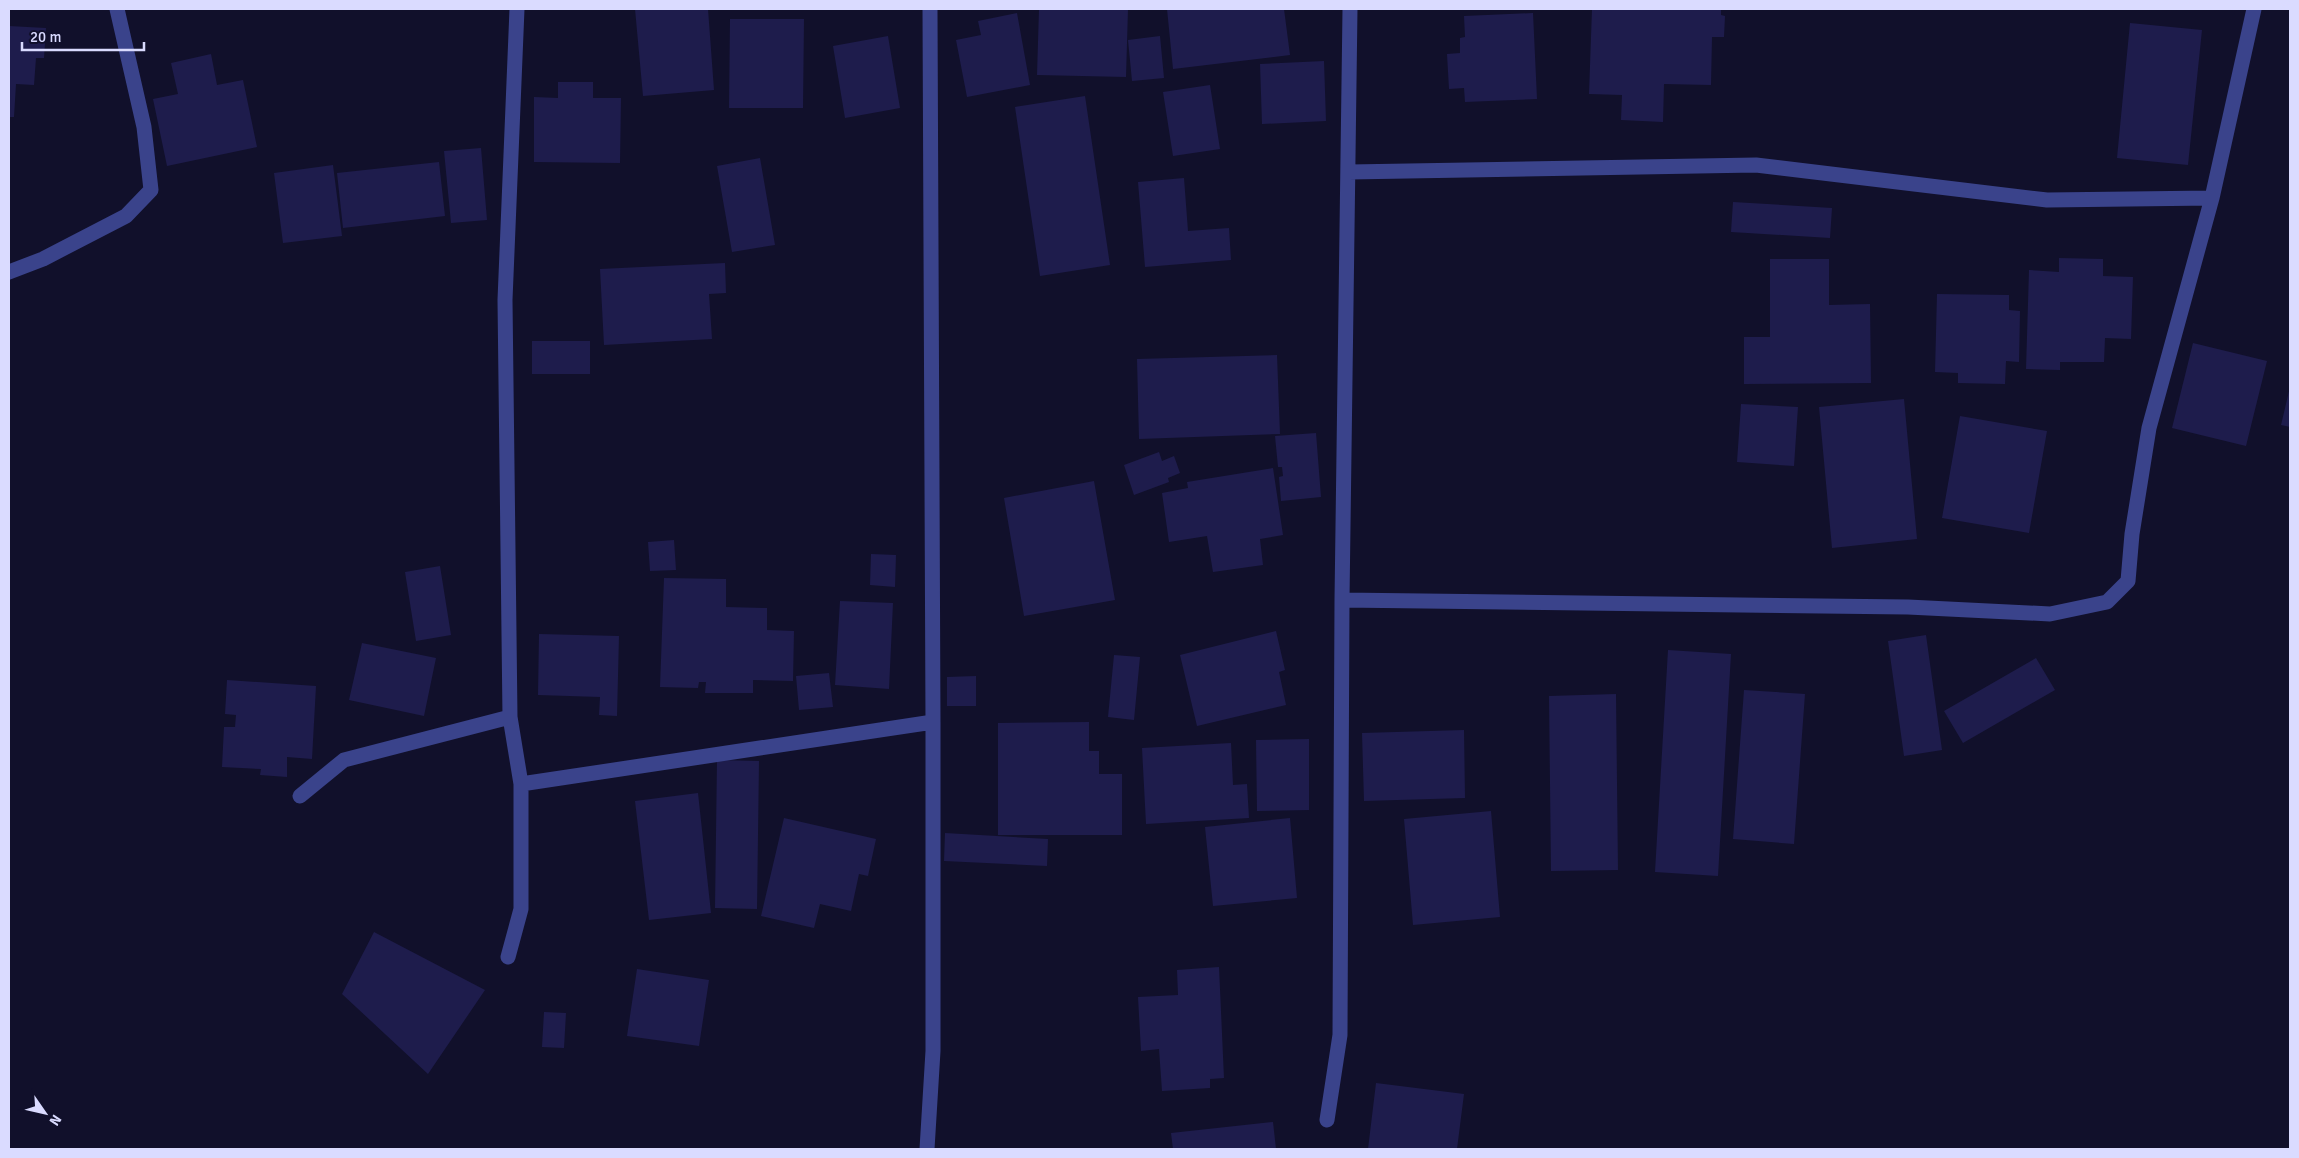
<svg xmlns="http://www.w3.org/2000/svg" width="2299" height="1158" font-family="Signika,sans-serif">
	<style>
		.building { fill: #1e1c4c }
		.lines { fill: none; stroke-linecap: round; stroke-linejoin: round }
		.minor { stroke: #3a438b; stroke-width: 15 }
	</style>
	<rect width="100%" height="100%" fill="#11102b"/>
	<path class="building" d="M635,9H708L714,90L643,96Z
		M1039,9H1128L1126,77L1037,75Z
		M1167,9H1284L1290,55L1173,69Z
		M1592,9H1721V15L1725,16L1724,37H1712L1711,85L1664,84L1663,122L1621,120L1622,95L1589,94Z
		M1017,13L1030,85L967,97L956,40L981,35L978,21Z
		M1533,13L1537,99L1465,102L1464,88L1449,89L1447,54L1460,53V38L1465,37L1464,16Z
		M730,19H804L803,108H729Z
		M2130,23L2202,30L2188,165L2117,158Z
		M9,26L46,28L44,58H36L34,85L16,84L14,117H9Z
		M888,36L900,108L845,118L833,46Z
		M1160,36L1164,78L1132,81L1128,40Z
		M211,54L217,85L243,80L257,147L167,166L153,99L178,94L171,63Z
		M1324,61L1326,121L1262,124L1260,64Z
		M558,82H593V98H621L620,163L534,162V97L558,98Z
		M1210,85L1220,149L1173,156L1163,92Z
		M1085,96L1110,265L1040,276L1015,107Z
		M481,148L487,220L451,223L444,151Z
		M760,158L775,245L732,252L717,166Z
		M439,162L445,216L343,228L337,173Z
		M333,165L342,236L283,243L274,173Z
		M1184,178L1188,231L1229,228L1231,260L1145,267L1138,182Z
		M1733,202L1832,208L1830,238L1731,232Z
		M2059,258L2103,259V276L2133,277L2131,339L2105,338L2104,362H2060V370L2026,369L2029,270L2059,272Z
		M1770,259H1829V305L1870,304L1871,383L1744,384V337H1770Z
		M725,263L726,293L709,294L712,339L604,345L600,269Z
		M1937,294L2009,295V310L2020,311L2019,362L2006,361L2005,384L1958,383V373L1935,372Z
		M532,341H590V374H532Z
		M2193,343L2267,361L2246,446L2172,428Z
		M1277,355L1280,434L1139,439L1137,359Z
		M2290,387V427L2281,425Z
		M1904,399L1917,539L1832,548L1819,407Z
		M1741,404L1798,407L1794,466L1737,462Z
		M1960,416L2047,431L2029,533L1942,518Z
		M1316,433L1321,497L1281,501L1279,477L1283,476L1282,467H1278L1275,436Z
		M1159,452L1162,461L1174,456L1180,473L1168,478L1169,482L1134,495L1124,465Z
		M1273,468L1283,535L1260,539L1263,565L1213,572L1207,536L1169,542L1162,493L1188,488L1187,482Z
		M1094,481L1115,600L1024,616L1004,498Z
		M674,540L676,570L650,571L648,542Z
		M871,554L896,555L895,587L870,585Z
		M440,566L451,635L416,641L405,572Z
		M664,578L726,579V607L767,608V630L794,631L793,681L753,680V693H705L706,682H699L698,688L660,687Z
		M840,601L893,603L889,689L835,685Z
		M1276,631L1285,670L1279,672L1286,705L1197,726L1180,655Z
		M539,634L619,636L617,716L599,715L600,697L538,695Z
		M1926,635L1942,750L1904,756L1888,641Z
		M362,643L436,658L424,716L349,700Z
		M1668,650L1731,654L1718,876L1655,872Z
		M1114,655L1140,657L1134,720L1108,717Z
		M2036,658L2055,690L1963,743L1944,711Z
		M829,673L833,707L799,710L796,676Z
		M976,676V706H947V677Z
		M227,680L316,686L312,759L287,757V777L260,775L261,769L222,767L224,727H235L236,715L225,714Z
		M1744,690L1805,694L1794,844L1733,839Z
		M1616,694L1618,870L1551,871L1549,696Z
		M1089,722V751H1099V774H1122V835H998V723Z
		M1464,730L1465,798L1364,801L1362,733Z
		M1309,739V810L1257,811L1256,740Z
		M1231,743L1233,785L1247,784L1249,818L1146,824L1142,748Z
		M717,760L759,761L757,909L715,908Z
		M698,793L711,913L649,920L635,801Z
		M1491,811L1500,917L1413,925L1404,819Z
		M784,818L876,839L868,876L859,874L851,911L820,904L814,928L761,916Z
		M1290,818L1297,898L1213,906L1205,827Z
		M945,833L1048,839L1047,866L944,861Z
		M374,932L485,990L428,1074L342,994Z
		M1219,967L1224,1078L1210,1079V1088L1162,1091L1159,1049L1141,1051L1138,997L1178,995L1177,970Z
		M637,969L709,980L699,1046L627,1036Z
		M544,1012L566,1013L564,1048L542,1047Z
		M1376,1083L1464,1094L1457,1149H1368Z
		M1273,1122L1276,1149H1173L1171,1133Z"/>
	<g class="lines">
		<path class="minor" d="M1349,172L1756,165L2047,200L2212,198L2254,9
			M9,272L43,259L126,216L151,190L144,127L117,9
			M1342,600L1908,607L2050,614L2107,602L2128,581L2132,534L2149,428L2212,198
			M521,784L933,722
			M300,796L344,760L510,717
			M508,957L521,909V784L510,717L505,300L517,9
			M1327,1120L1340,1035L1342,600L1350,9
			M927,1149L933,1051V722L930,9"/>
	</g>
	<rect width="2299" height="1158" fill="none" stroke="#dadbff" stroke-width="20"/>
	<g transform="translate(45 1113) rotate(124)" stroke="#11102b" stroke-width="4" paint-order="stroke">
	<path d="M0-4L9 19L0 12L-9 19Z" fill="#dadbff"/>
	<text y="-8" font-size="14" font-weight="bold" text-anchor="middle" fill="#dadbff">N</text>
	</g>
	<path d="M22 42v8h122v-8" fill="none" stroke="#dadbff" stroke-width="2.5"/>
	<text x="30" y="42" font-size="15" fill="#dadbff" stroke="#11102b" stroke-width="4" paint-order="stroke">20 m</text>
</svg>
